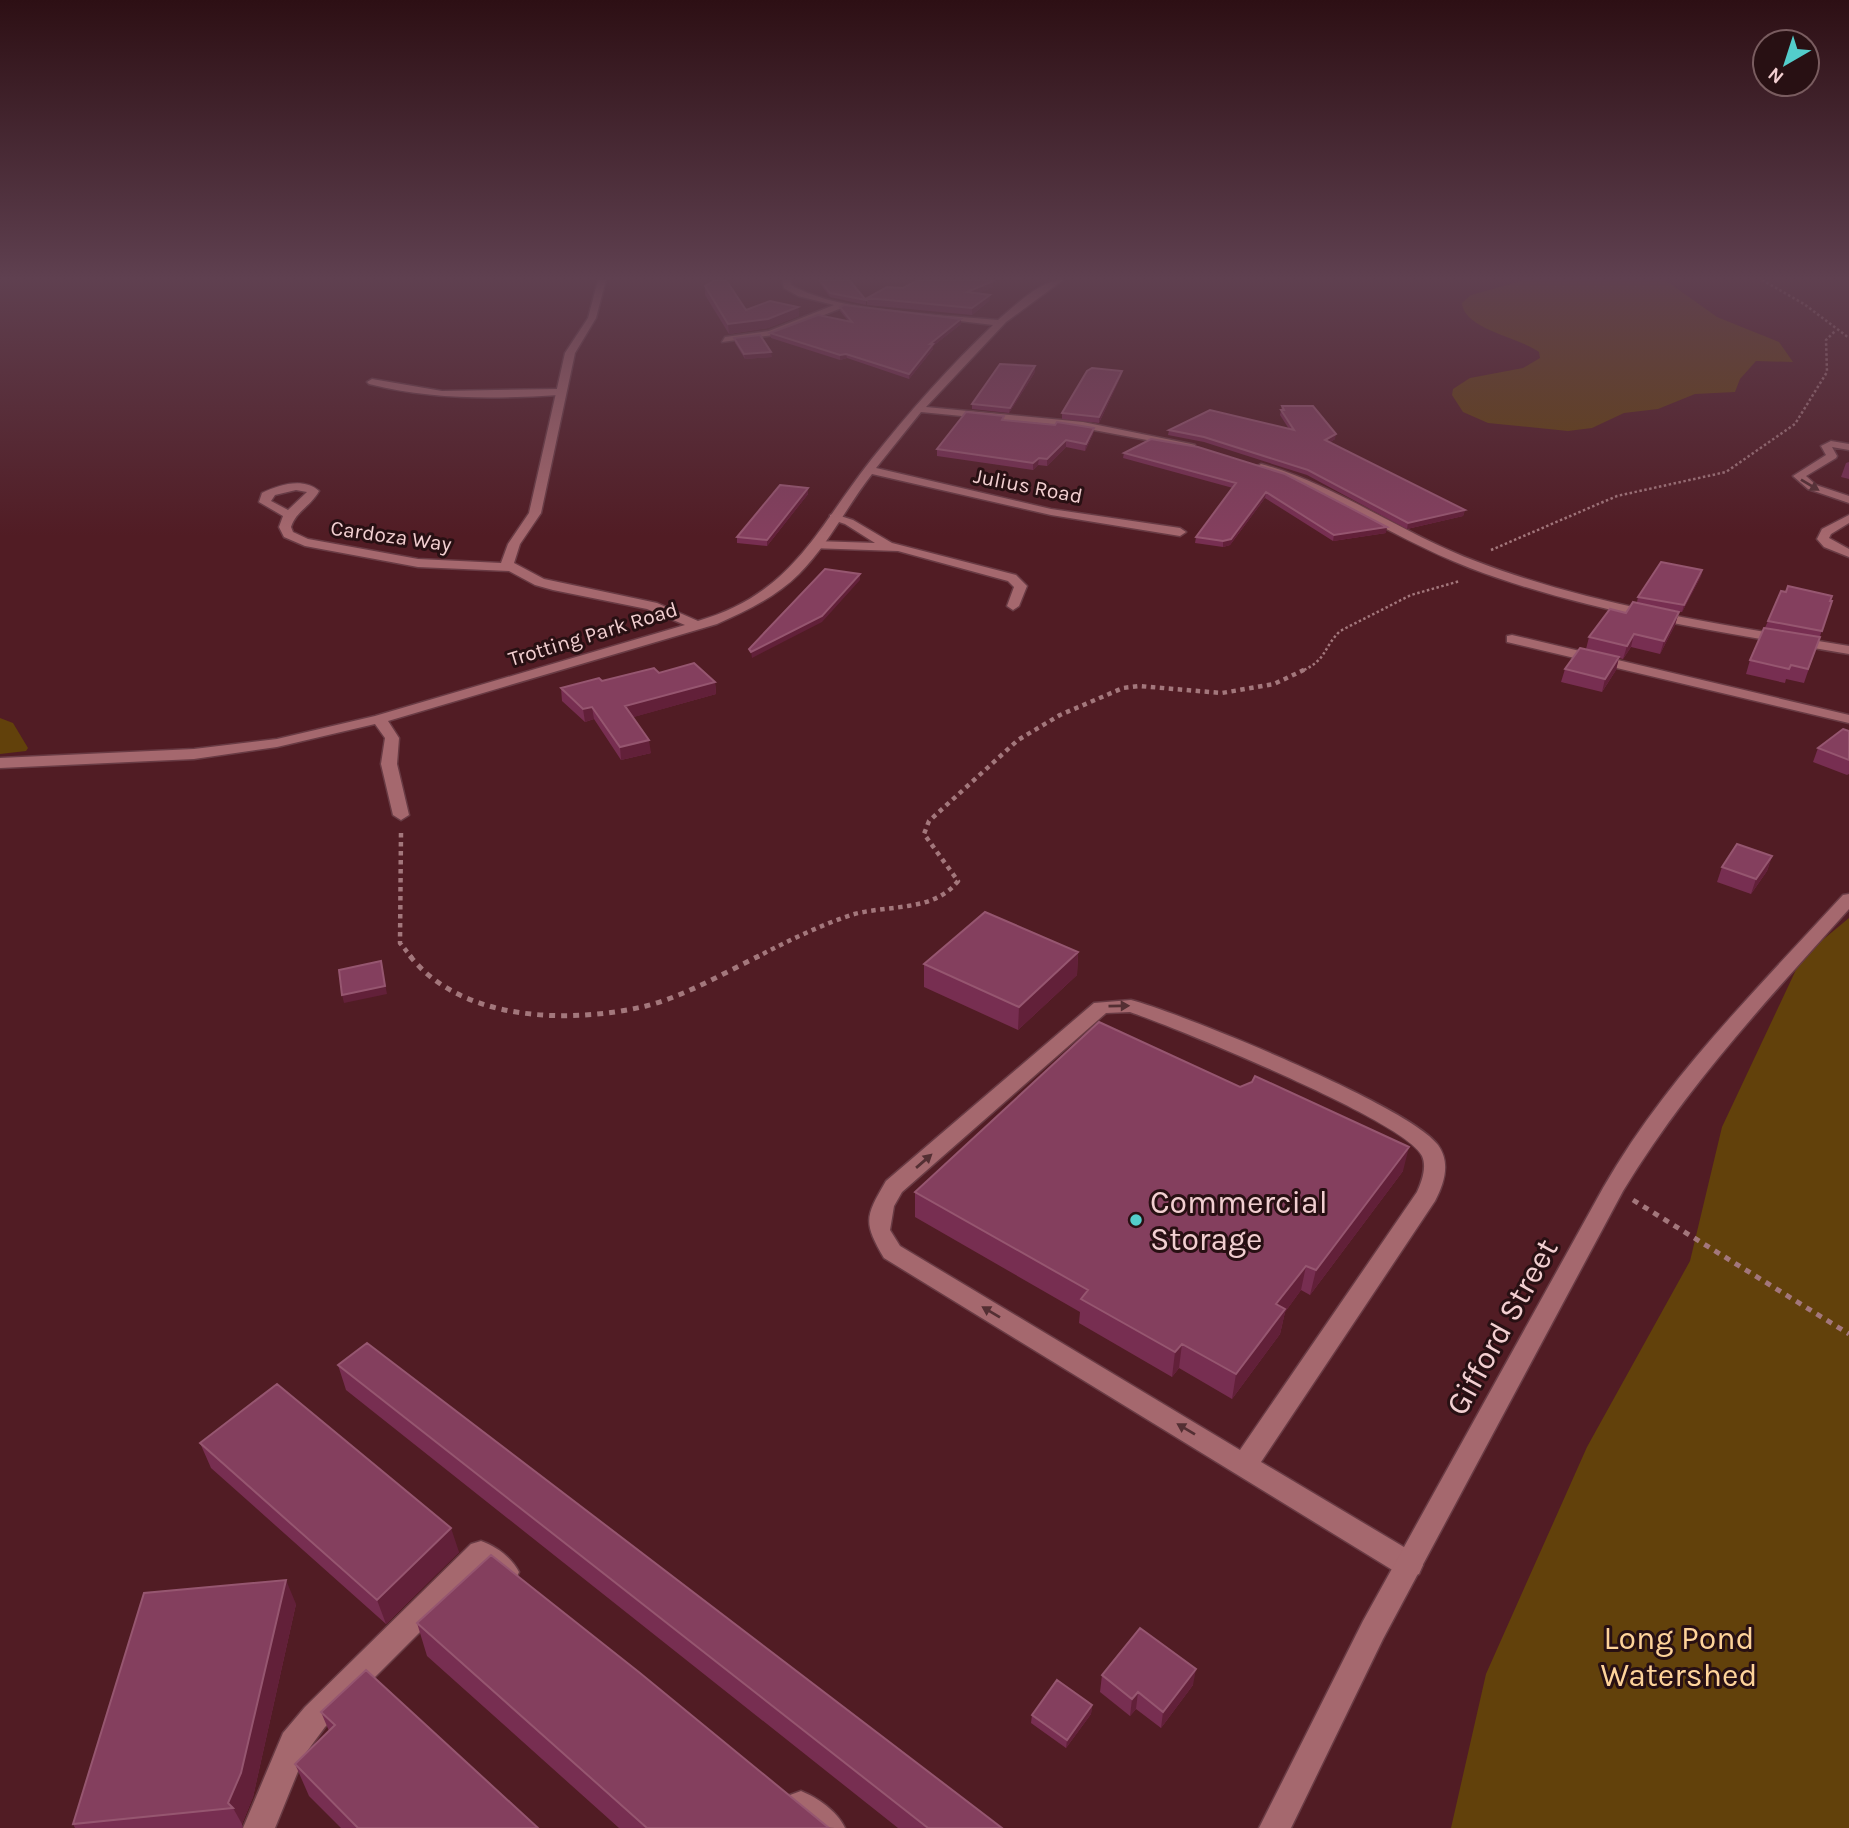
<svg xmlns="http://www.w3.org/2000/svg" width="1849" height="1828" font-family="Karla,sans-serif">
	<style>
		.green { fill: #62410b }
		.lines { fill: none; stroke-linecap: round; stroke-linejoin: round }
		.lane-casing { stroke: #693b44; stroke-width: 3 }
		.street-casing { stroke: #693b44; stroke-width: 3 }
		.secondary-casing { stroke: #693b44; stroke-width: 3 }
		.path-far2 { stroke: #a3777c; stroke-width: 2.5; stroke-dasharray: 2.5 2.5; stroke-linecap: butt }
		.path-far1 { stroke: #a3777c; stroke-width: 4.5; stroke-dasharray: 4.5 4.5; stroke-linecap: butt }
		.path { stroke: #a3777c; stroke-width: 5; stroke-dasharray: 6 6; stroke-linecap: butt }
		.lane { fill: #a5686e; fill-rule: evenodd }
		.street { fill: #a5686e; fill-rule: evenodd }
		.secondary { fill: #a5686e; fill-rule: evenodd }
		.wall { fill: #772e51 }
		.shaded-wall { fill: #622039 }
		.building { fill: #843f5e; stroke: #965670; stroke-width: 2 }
		.oneway { fill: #542f33 }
		.poi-dot { fill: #53cdcb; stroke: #281013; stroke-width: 2.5 }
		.labels { text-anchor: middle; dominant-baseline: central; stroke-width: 6; stroke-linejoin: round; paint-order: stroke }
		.far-street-label { font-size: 21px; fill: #f2cfd1; stroke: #281013 }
		.near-poi-label { font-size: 32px; fill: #f2cfd1; stroke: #281013; text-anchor: start }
		.near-street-label { font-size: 32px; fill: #f2cfd1; stroke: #281013 }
		.near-park-label { font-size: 32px; fill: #fed39a; stroke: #281013 }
	</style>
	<rect width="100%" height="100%" fill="#511c24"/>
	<path class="green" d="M1525,280H1665L1717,317L1779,342L1793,362L1756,361L1740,379L1735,392L1695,394L1658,409L1624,413L1592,428L1568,431L1488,423L1463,412L1452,395L1453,389L1470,378L1523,368L1540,358L1539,352C1521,338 1463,329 1462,303L1471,295Z
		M0,718L13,723L28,748L26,751L0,754Z
		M1849,918V1828H1451L1486,1674L1587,1447L1690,1261L1722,1127L1802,957Z"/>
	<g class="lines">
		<g class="lane-casing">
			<path id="lane" d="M372,379L442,391L559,389L564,392L559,395C494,399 432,400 369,384L367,382Z
				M1831,441L1849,444V450L1832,447L1837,456L1836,458L1806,476L1816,485L1849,496V503L1808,489L1793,476L1826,455L1821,446Z
				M834,514L853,520L892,543L1016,575L1027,586L1019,606L1013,610L1007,606L1014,587L1008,581L898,551L811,548L809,545L815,541L875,543L845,524L830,519V515Z
				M1849,515V523L1831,534L1829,538L1849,549V557L1824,547L1817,539L1822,529Z
				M1131,1000C1184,1014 1411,1107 1438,1145C1451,1163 1444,1184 1435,1201L1261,1462L1419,1556L1423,1565L1419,1574L1409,1577L1399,1574L884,1258C863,1222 865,1217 886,1181L1094,1003ZM1130,1012C1174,1027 1408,1122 1422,1156C1427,1167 1422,1181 1417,1192L1240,1450L900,1246L890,1230L894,1206L902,1192L1106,1013Z
				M481,1541C496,1546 512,1558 519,1572L515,1581L505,1584L482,1570L325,1727L305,1754L275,1828H243L283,1733L305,1707L471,1544Z
				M801,1791C818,1798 837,1811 845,1828C818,1828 797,1828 786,1806L790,1795Z"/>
		</g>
		<g class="street-casing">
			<path id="street" d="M598,280H606L596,318L575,353L541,513L520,544L514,563L544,579L657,603L698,621C792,594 816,530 871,460C909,412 949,367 993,325L844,307L774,335L722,342L725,337L769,331L834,305L798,296L784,288L782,280H790L791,285C842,314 938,314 998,320C1015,306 1040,280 1063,280L1006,322L926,407L1083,422L1191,444L1195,445V449L1083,428L921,412L876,468L1051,509L1180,528L1186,532L1180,536L1051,515L872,474C847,506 828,545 799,574C776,597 746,611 717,624L388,721L399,738L397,764L409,815L401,820L393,815L381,764L385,738L375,724L277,747L194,759L0,768V758L194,749L277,739L375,716L685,625L647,609L553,590L535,585L509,571L418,567L305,546L284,537L279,527L283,516L259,502L262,493C279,485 303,477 319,491C311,506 296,511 291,527L293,532L308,539L418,559L501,563L508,544L529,513L565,353L588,318ZM296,490L307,492L288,510L271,501L275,495Z
				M1261,464C1335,484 1404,535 1478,562C1596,607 1725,625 1849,646V654C1722,632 1591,614 1470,568C1397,540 1331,494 1257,469L1256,467Z
				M1512,635L1849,715V723L1507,642V636Z"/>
		</g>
		<g class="secondary-casing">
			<path id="secondary" d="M1849,894V909C1768,999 1686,1087 1623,1191L1383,1639L1291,1828H1259L1363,1621L1603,1188C1666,1078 1758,988 1843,895Z"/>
		</g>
		<path class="path-far2" d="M1762,280L1804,304L1849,338
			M1491,550L1617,496L1726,472L1795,424L1827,372L1826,340L1836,330
			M1304,670C1327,659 1323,648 1340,631L1411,595L1460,581"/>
		<path class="path-far1" d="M401,833L400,943L412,958
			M755,958C786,942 818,926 851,915C887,904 933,913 958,881L924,834L929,821L1018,740L1060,715L1123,688L1139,686L1222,693L1274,684L1308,668"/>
		<path class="path" d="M410,956C462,1022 570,1024 646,1006C685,996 722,974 759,956
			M1633,1200L1849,1334"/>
		<use href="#lane" class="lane"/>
		<use href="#street" class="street"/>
		<use href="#secondary" class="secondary"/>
	</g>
	<path class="wall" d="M820,280L866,300V305L830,297L820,284Z
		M993,281V287L979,293L990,295L989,301L972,315L867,305V298L903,288Z
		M705,286L746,310L798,307L799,316L768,328L729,334L705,295Z
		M840,307L961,324L933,346V349L909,379L847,358L840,360L771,338L770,333L848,321L840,311Z
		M734,338L772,357L745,359L735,343Z
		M1122,371L1121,376L1099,423L1062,419V413Z
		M1035,372L1009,413L972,409V404Z
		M1282,406L1335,439L1329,443L1465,510L1463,516L1407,529L1307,475L1204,442L1168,435L1169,430L1289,429L1280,415Z
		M1004,420L1094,428L1093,434L1085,451L1066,447L1047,466L1038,465L1033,470L937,456V449Z
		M1151,439L1386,533L1333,541L1265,498L1230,545L1223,547L1195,543L1196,537L1233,488L1123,458L1124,453Z
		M1849,462V479L1841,477L1846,463Z
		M808,488V494L767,546L737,543V537Z
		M1702,570L1701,576L1682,612L1653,606L1679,612L1675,625L1660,654L1631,647L1623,659L1619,658L1616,670L1602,692L1561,682L1565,669L1586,649L1589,637L1626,613L1637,602L1638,597Z
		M1830,601H1832L1804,683L1786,679L1785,683L1746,674L1750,660L1768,621Z
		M659,673L715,682L716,694L633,717L651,753L621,760L594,719L585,722L562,701L561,688Z
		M1849,731V774L1847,775L1813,762L1818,748Z
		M1772,856L1767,871L1751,894L1717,882L1722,867Z
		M1078,952L1077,975L1018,1030L924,987V964Z
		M1403,1171L1310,1295L1301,1290L1285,1312L1280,1334L1232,1399L1179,1368L1172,1377L1079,1323L1080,1312L915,1217V1192Z
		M338,1365L1002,1828H898L346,1390Z
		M200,1443L459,1552L386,1624L211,1468Z
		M296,1604L253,1797L242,1824L243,1828H75L73,1824Z
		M417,1623L829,1828H619L427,1656Z
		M1102,1675L1193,1685L1161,1728L1136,1709L1130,1716L1100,1692Z
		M1092,1705L1091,1714L1066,1748L1031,1723L1032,1715Z
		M321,1712L538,1828H341L309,1796L295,1764L329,1731Z"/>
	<path class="shaded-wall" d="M993,281V287L967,299V292Z
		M990,295L989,301L972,315V308Z
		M798,307L799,316L768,328L729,334L728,324Z
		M961,319V324L933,346V349L909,379V374L930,344Z
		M771,352L772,357L745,359L744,354Z
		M846,354L847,358L840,360V355Z
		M1035,366V372L1009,413L1010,408Z
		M1122,371L1121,376L1099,423V417Z
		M1094,428L1093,434L1085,451L1086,444Z
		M1336,434L1335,439L1324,446L1325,440Z
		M1066,440V447L1047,466V459Z
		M1039,458L1038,465L1033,470V463Z
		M808,488V494L767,546V540Z
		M1266,492L1265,498L1230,545L1223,547V541Z
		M1465,510L1463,516L1407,529L1408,523Z
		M1387,527L1386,533L1333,541L1334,535Z
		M1702,570L1701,576L1682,612L1684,605Z
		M860,574V580L822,622L752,658L751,652Z
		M1679,612L1675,625L1660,654L1664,641Z
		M1634,634L1631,647L1623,659L1627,646Z
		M1619,657L1616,670L1602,692L1605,679Z
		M715,682L716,694L627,719L625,706Z
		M592,707L594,719L585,722L583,709Z
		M649,740L651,753L621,760L620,747Z
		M1772,856L1767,871L1751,894L1756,879Z
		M1078,952L1077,975L1018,1030L1019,1007Z
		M381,961L387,994L344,1003L342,995Z
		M1409,1147L1403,1171L1310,1295L1316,1270Z
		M1306,1266L1301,1290L1285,1312L1280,1334L1232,1399L1236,1374L1276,1304Z
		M1182,1344L1179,1368L1172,1377L1175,1352Z
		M451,1528L459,1552L386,1624L377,1600Z
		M286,1580L296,1604L253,1797L242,1824L233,1808L228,1803Z
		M1196,1669L1193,1685L1161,1728L1163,1712Z
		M1138,1692L1136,1709L1130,1716L1132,1699Z
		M1092,1705L1091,1714L1066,1748L1067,1740Z"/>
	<path class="building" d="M715,280H726L746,310L770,301L798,307L768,319L728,324L705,286Z
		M820,280H849L866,300L830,293Z
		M918,280H988L993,281L967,292L990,295L972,308L867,298L887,287L903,288Z
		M844,305L961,319L930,344H933L909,374L846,354L840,355L770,333L818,315L852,322L840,307Z
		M760,335L771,352L744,354L734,338Z
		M1000,364L1035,366L1010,408L972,404Z
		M1092,368L1122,371L1099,417L1062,413L1087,371Z
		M1282,406H1313L1336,434L1325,440L1465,510L1408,523L1308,470L1204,437L1169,430L1210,410L1294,430L1281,410H1284Z
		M966,412L1004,416L1002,420L1055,425L1057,422L1094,428L1086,444L1066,440L1047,459L1039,458L1033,463L937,449Z
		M1151,439L1198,447L1285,474L1387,527L1334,535L1266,492L1231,539L1223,541L1196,537L1236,483L1124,453Z
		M780,485L808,488L767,540L737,537Z
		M1661,562L1702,570L1684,605L1638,597Z
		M825,569L860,574L822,616L751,652L749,649Z
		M1788,586L1832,596L1830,601H1832L1822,631L1768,621L1781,591L1786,592Z
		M1633,602L1679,612L1664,641L1634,634L1627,646L1589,637L1610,609L1626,613Z
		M1764,628L1820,637L1808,669L1791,665L1789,669L1750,660Z
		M1580,648L1619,657L1605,679L1565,669Z
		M694,663L715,682L625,706L649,740L620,747L592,707L583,709L561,688L599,678L602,681L654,668L659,673Z
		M1843,729L1849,731V760L1818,748Z
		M1737,844L1772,856L1756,879L1722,867Z
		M985,912L1078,952L1019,1007L924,964Z
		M381,961L385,986L342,995L339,970Z
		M1099,1022L1240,1087L1252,1082L1255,1076L1409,1147L1316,1270L1306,1266L1276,1304L1285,1309L1236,1374L1182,1344L1175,1352L1081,1299L1088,1290L915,1192Z
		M367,1343L1002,1828H928L338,1365Z
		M277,1384L451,1528L377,1600L200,1443Z
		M491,1555L640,1673L829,1828H647L417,1623Z
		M286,1580L241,1773L228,1803L233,1808L73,1824L144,1593Z
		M1140,1628L1196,1669L1163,1712L1138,1692L1132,1699L1102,1675Z
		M366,1670L538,1828H358L295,1764L335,1725L321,1712Z
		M1057,1680L1092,1705L1067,1740L1032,1715Z"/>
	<defs><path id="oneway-solid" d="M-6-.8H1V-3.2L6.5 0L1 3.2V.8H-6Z" transform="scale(1.75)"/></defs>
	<g class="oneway">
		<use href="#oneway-solid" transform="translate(1810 485) rotate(31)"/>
		<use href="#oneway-solid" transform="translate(1119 1006) rotate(-1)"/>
		<use href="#oneway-solid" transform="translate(924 1161) rotate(-41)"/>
		<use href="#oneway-solid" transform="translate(991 1312) rotate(-149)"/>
		<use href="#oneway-solid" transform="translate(1186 1429) rotate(-149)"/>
	</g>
	<linearGradient id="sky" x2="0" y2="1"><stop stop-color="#2d0f14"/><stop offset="0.52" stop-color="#5f4050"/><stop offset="1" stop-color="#5f4050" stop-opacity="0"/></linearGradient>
	<rect width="1849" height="536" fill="url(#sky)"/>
	<circle class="poi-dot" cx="1136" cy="1220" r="7"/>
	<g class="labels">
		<g class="far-street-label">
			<text transform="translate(1028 486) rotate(11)">Julius Road</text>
			<text transform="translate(391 536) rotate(8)">Cardoza Way</text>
			<text transform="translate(593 634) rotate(-17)">Trotting Park Road</text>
		</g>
		<g class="near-poi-label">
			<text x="1150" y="1202">Commercial<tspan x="1150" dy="37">Storage</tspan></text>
		</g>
		<g class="near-street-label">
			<text transform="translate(1502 1327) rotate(-61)">Gifford Street</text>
		</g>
		<g class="near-park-label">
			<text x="1679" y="1638">Long Pond<tspan x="1679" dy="37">Watershed</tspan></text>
		</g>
	</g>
	<g transform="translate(1786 63) rotate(219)"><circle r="33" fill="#281013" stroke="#795c5f" stroke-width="2"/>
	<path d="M0-5L12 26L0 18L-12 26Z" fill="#53cdcb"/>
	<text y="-10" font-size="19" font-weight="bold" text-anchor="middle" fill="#f2cfd1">N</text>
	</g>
</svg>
